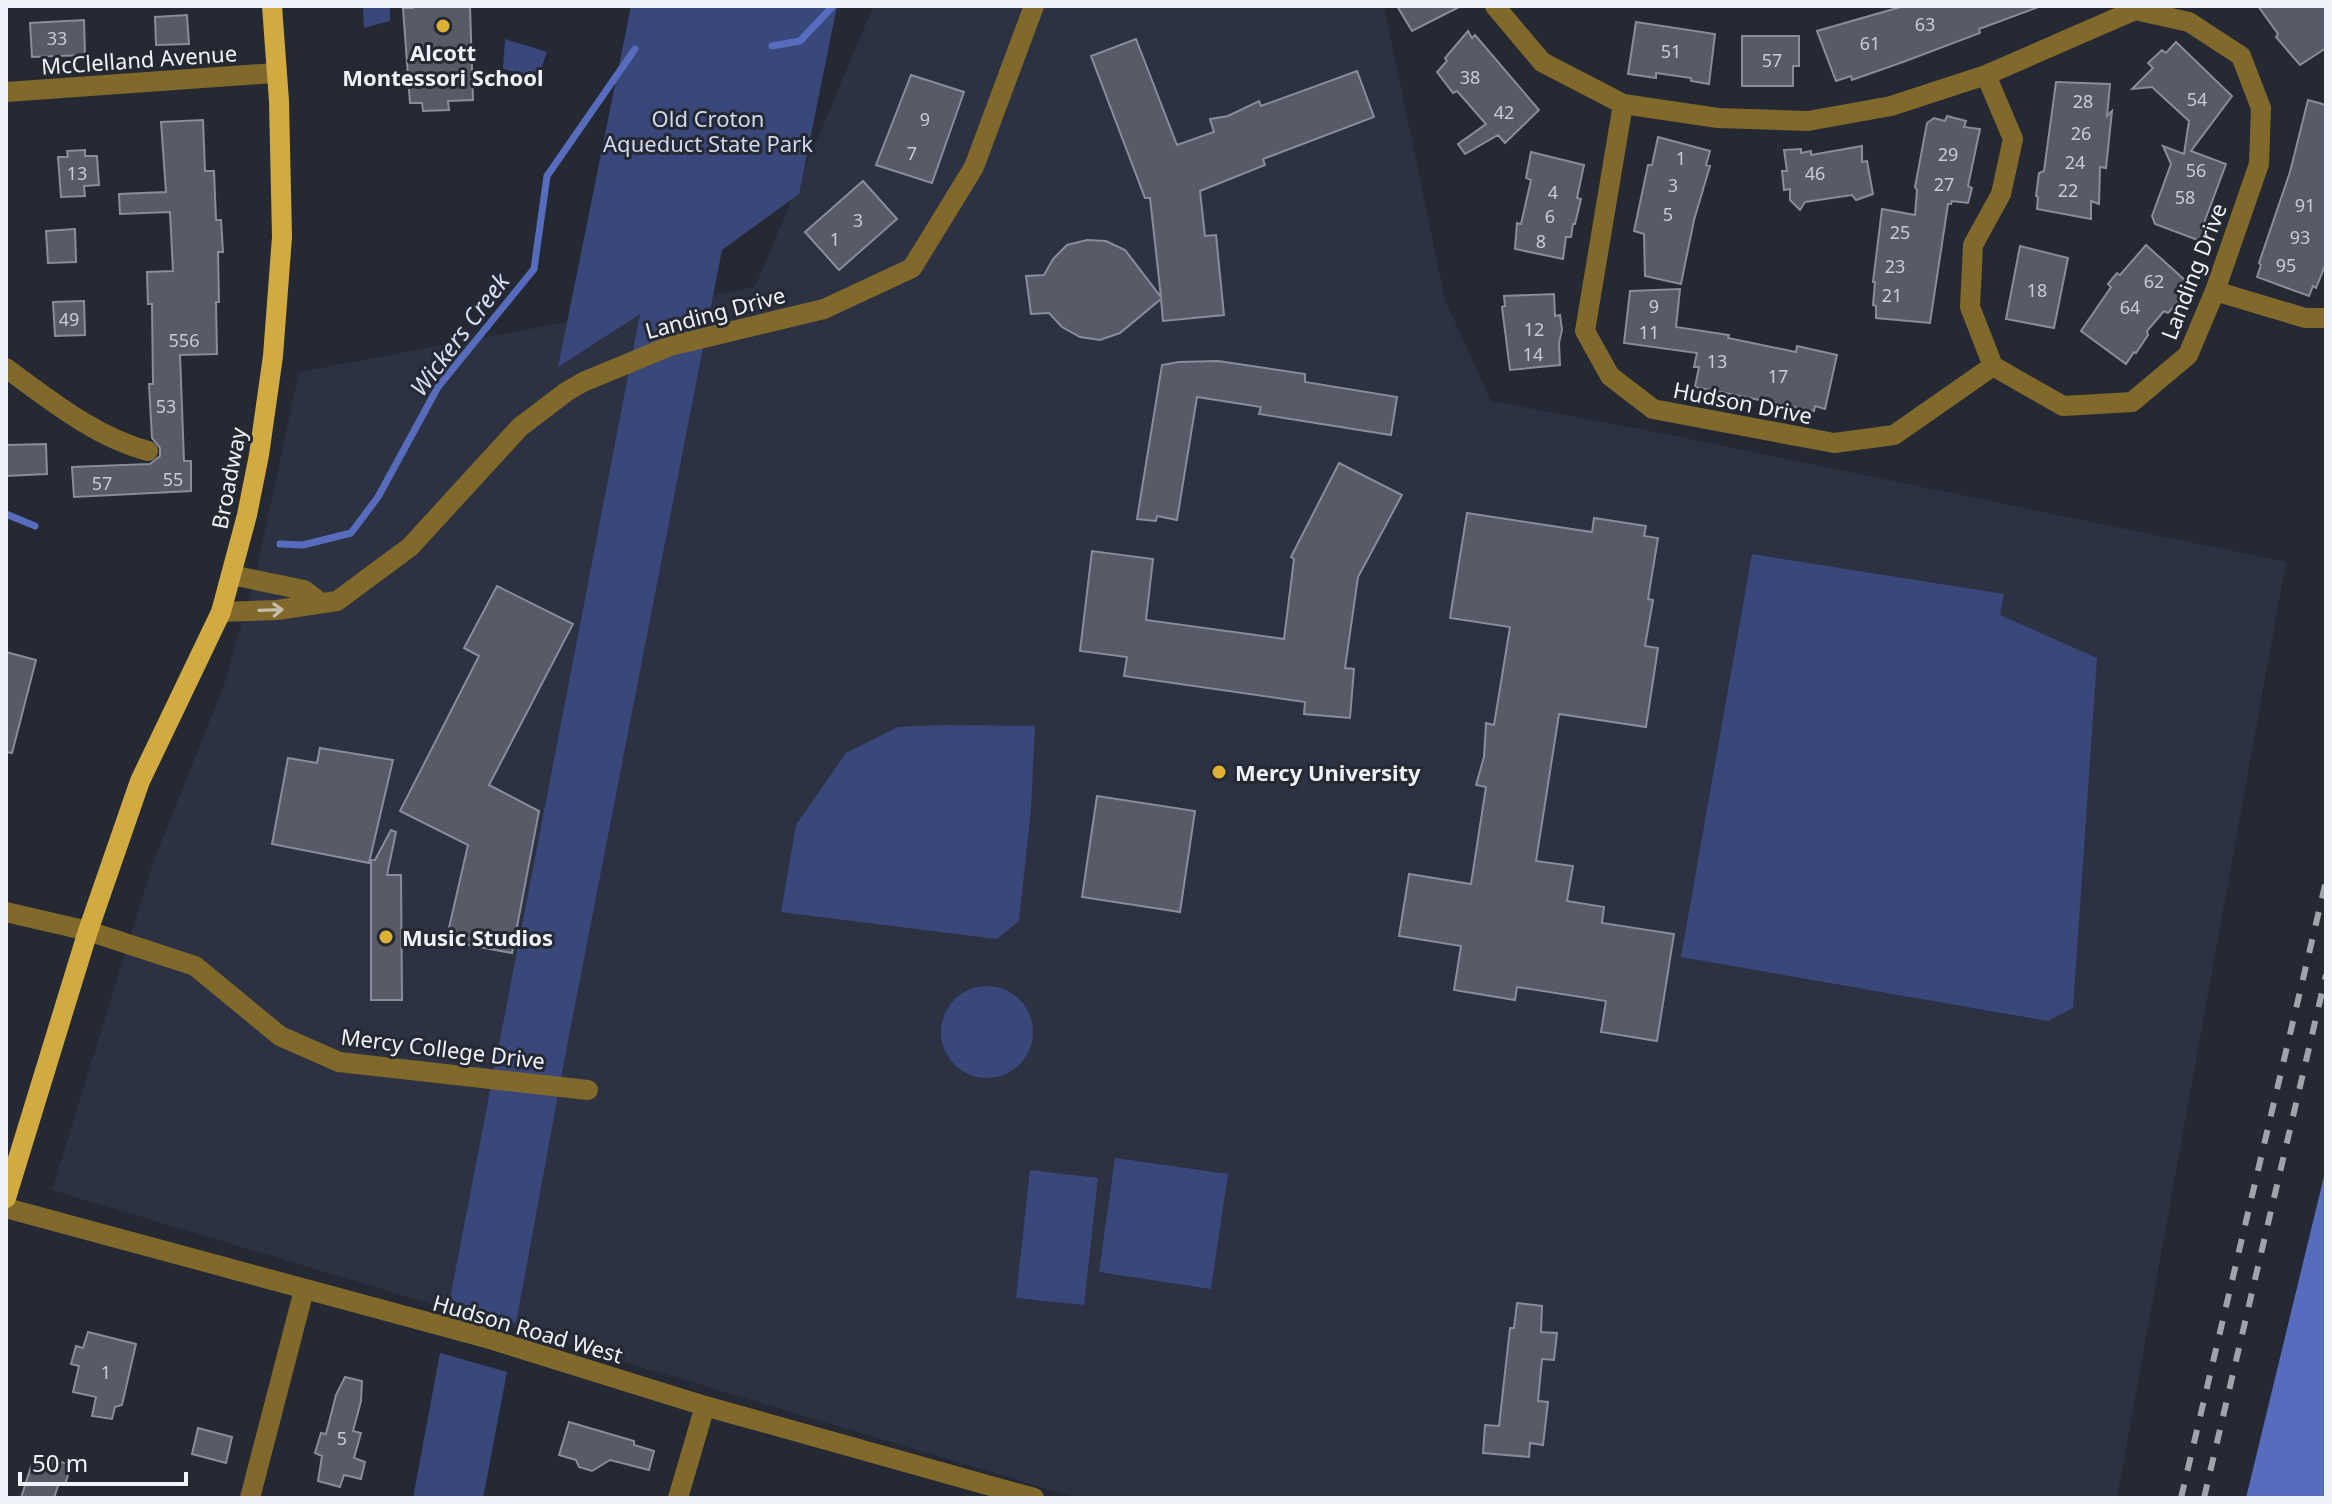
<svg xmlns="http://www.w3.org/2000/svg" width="2332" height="1504" font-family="'Noto Sans',sans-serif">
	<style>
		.built { fill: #2d3243 }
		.green { fill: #39477b }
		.water { fill: #576cbd }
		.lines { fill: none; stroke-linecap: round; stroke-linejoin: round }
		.stream { stroke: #576cbd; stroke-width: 7 }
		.building { fill: #575b67; stroke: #888d99; stroke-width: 2 }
		.minor { stroke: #81692c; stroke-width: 20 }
		.major { stroke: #d2aa42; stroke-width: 20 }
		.rail { stroke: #9fa3ab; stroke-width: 6; stroke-dasharray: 14 14; stroke-linecap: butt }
		.oneway { stroke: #c3bba7 }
		.poi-dot { fill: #deb133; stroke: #252933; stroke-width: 3 }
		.labels { text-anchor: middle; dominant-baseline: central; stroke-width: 6; stroke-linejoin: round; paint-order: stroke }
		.number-label { font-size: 18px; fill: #c9ccd4 }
		.poi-label { font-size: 22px; font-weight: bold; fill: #eff2f9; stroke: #252933; text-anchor: start }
		.street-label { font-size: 22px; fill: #eff2f9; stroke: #252933 }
		.park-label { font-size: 22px; fill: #d0d8ee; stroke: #252933 }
		.water-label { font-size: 24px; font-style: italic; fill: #d6ddf4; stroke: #252933 }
	</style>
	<rect width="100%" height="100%" fill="#252933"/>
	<path class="built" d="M1384,6L1445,300L1491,401L1650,431L2286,562L2117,1498H1078L52,1190L154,860L224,685L255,577L299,372L755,287L873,7Z"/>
	<path class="green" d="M363,6H390V21L364,28Z
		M631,6H837L799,194L722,250L567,1046L516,1323L449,1304L640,314L558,367Z
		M505,39L547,52L538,77L503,69Z
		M1752,554L2004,594L2000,615L2097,658L2073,1008L2048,1021L1681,957Z
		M943,725L1035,726L1031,809L1019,921L997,939L781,912L796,825L846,753L898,727Z
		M941 1032a46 46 0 1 1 92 0a46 46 0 1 1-92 0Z
		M1115,1158L1228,1174L1211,1289L1099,1272Z
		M1030,1170L1098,1178L1084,1305L1016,1298Z
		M440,1353L507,1372L483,1498H413Z"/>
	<path class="water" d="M2326,1168V1498H2246Z"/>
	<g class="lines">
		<path class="stream" d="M772,46L800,41L833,6
			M6,514L35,526
			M280,544L303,545L351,533L378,497L438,387L534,269L547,176L635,49"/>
	</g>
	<path class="building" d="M413,6H470L473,100L448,101L449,110L423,111L422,103H410L403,8H413Z
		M1397,6H1461L1412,31Z
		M1904,6H2035L2036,8L1979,29L1980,33L1903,62L1852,80L1851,76L1836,81L1817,31Z
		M2258,6H2326V48L2300,65L2276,37L2278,34Z
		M187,15L189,44L156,45L155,17Z
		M84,20L85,55L32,57L30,23Z
		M1636,22L1715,34L1709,84L1691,81V78L1656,73V78L1628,74Z
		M1468,31L1472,38L1475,35L1539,110L1505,143L1498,135L1465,154L1458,144L1486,124L1457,91L1453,93L1437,72L1447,61L1445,58Z
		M1742,36H1799V66H1793V86H1742Z
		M1136,39L1177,145L1214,132L1210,119L1228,116L1259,101L1261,106L1357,71L1374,117L1263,159L1265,165L1200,191L1205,236L1216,235L1224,315L1163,321L1161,299L1120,333L1100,340L1080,337L1062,327L1049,313L1031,314L1026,276L1044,275L1053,259L1067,245L1087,240L1106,241L1125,250L1161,297L1150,198H1145L1091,56Z
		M2176,42L2232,96L2191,151L2226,164L2204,223L2209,226L2203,242L2155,224L2152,216L2171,164L2163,146L2184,154L2189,121L2152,87L2132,89L2153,68L2148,63L2162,50L2166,53Z
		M911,75L964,92L932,183L876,165Z
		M2056,82L2110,84L2107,116L2112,111L2106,168L2100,167L2099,204L2091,201V219L2037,209L2038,197L2036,196L2039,173L2044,171Z
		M2308,100L2326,105V263L2316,288L2313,286L2309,296L2257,277L2261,265L2259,263L2290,172Z
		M1947,116L1966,121L1964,127L1980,129L1968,186L1972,188L1968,203L1952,201L1951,204H1948L1930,323L1876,318V306L1873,305L1875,282H1873L1882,209L1915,215L1917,190L1915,187L1927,123L1934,118L1945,121Z
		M203,120L205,171H214L216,220H221L223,252H218L219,302H216L217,354L180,355L184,461H191V491L74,497L72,467L150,464L160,456V448L152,438L149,384H153L152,304H148L147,272L173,271L170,212L120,214L119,194L166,192L161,122Z
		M1658,137L1710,151L1706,165L1710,166L1694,220L1681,284L1645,276L1644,234L1634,231L1648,165H1652Z
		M1862,146V162L1867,161L1873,194L1856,200L1852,195L1805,202L1800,210L1790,200V189L1784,190L1782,171H1787L1784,150L1801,149V153L1811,151V155Z
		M85,150V156H97L99,185L84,186L85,196L61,197L58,157H68L67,151Z
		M1531,152L1584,165L1577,198L1581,199L1575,224H1573L1571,237H1566L1563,259L1515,249L1517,223L1521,224L1531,180L1526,178Z
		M863,181L897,219L839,270L805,232Z
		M75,229L76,262L48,263L46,231Z
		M2146,245L2187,282L2180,293L2183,296L2168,313L2164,311L2147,331L2148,335L2136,353L2134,352L2126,364L2081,331L2111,287L2108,284L2117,273L2120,275Z
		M2020,246L2068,258L2054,328L2006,319Z
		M1680,289L1676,327L1729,335L1728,338L1796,352L1797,346L1837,355L1825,409L1815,406L1814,411L1695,387L1699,367H1694L1697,353L1624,343L1630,291Z
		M1554,294L1555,316L1560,315L1562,330L1559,343L1560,365L1510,370L1502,307L1505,306L1504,296Z
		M84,301L85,335L55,336L53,302Z
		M1218,361L1305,374V382L1397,397L1391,435L1259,414L1261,407L1197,397L1177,520L1157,516L1156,521L1137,519L1162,365L1179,362Z
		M46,444L47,474L6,476V445Z
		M1339,463L1402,495L1358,577L1345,668L1354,669L1350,718L1304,714L1305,702L1124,676L1127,657L1080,651L1092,551L1153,559L1146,620L1284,639L1294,559L1291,557Z
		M1467,513L1592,532L1594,518L1646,526L1644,536L1658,538L1648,599L1653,600L1645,646L1658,648L1646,727L1559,714L1536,861L1573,866L1567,901L1604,907L1602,923L1674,934L1657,1041L1601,1032L1606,1001L1517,987L1515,1000L1454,990L1461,946L1399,936L1409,874L1471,884L1486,787L1476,785L1484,757L1486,723L1494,725L1510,627L1450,618Z
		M497,586L573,624L489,785L539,811L512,953L446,941L468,845L400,811L479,656L464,648Z
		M6,652L36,660L12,753L6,752Z
		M320,748L393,760L369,863L272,844L288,758L317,763Z
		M1097,796L1195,811L1180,912L1082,897Z
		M391,830L396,832L387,875H401L402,1000H371V859L375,860Z
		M1517,1303L1542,1306L1541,1332L1557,1333L1554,1360L1542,1359L1538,1401L1548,1402L1543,1445L1530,1443L1529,1457L1483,1453L1485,1425L1499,1426L1510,1328H1514Z
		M88,1332L136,1344L122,1405L115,1407L112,1419L92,1416L96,1397L73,1392L79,1366L71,1364L76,1346L83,1348Z
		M345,1377L362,1381L361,1401L353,1431L361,1433L354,1458L365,1462L361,1479L344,1475L340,1487L318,1481L322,1456L315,1453L321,1433L326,1434L336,1395Z
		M569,1422L634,1441V1445L654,1451L649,1470L610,1460L592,1471L579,1467L576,1460L559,1455Z
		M198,1428L232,1437L226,1463L192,1454Z
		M35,1454L71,1465L65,1485L59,1483L54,1498H21Z"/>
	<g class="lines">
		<path class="minor" d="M1495,6L1542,62L1623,104L1718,118L1808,121L1891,106L1986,75L2135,10L2189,22L2241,56L2261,108L2259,164L2215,291L2188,355L2132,402L2063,406L1993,366L1970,307L1973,245L2001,194L2013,139L1986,75
			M6,92L275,73
			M1623,104L1585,331L1610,376L1653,409L1834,443L1894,435L1993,366
			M2215,291L2305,318H2326
			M6,368C50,400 95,437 148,451
			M231,575L304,590L321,603
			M221,612L277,610L337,601L410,547L520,427L566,392L583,382L670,346L824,309L912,268L974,167L1034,6
			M6,912L88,931L195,966L280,1036L339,1062L588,1090
			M6,1208L483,1337L705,1406L1034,1498
			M250,1498L304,1290
			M678,1498L705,1406"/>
		<path class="major" d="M6,1198L88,931L140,781L221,612L247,515L259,455L273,356L282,237L279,101L272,6"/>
		<path class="rail" d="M2181,1498L2326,881
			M2204,1498L2326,975"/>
	</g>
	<defs><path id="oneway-shaft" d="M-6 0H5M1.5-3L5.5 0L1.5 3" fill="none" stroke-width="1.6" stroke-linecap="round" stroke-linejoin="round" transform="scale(2)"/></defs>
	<use class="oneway" href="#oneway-shaft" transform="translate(271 610) rotate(-2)"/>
	<g class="poi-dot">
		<circle cx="443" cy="26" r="8"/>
		<circle cx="1219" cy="772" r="8"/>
		<circle cx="386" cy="937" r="8"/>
	</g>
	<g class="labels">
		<g class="number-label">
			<text x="1925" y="24">63</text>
			<text x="57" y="38">33</text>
			<text x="1870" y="43">61</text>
			<text x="1671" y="51">51</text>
			<text x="1772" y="60">57</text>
			<text x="1470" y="77">38</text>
			<text x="2197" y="99">54</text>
			<text x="2083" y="101">28</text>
			<text x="1504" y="112">42</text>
			<text x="925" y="119">9</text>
			<text x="2081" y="133">26</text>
			<text x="912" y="153">7</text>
			<text x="1948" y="154">29</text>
			<text x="1681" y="158">1</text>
			<text x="2075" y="162">24</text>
			<text x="2196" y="170">56</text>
			<text x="77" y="173">13</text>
			<text x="1815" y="173">46</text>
			<text x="1944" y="184">27</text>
			<text x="1673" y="185">3</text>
			<text x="2068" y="190">22</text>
			<text x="1553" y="192">4</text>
			<text x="2185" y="197">58</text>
			<text x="2305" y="205">91</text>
			<text x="1668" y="214">5</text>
			<text x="1550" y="216">6</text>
			<text x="858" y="220">3</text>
			<text x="1900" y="232">25</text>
			<text x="2300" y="237">93</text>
			<text x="835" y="239">1</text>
			<text x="1541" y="241">8</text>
			<text x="2286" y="265">95</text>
			<text x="1895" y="266">23</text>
			<text x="2154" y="281">62</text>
			<text x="2037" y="290">18</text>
			<text x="1892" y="295">21</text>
			<text x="1654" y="306">9</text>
			<text x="2130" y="307">64</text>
			<text x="69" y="319">49</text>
			<text x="1534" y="329">12</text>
			<text x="1649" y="332">11</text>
			<text x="184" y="340">556</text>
			<text x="1533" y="354">14</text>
			<text x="1717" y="361">13</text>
			<text x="1778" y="376">17</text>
			<text x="166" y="406">53</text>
			<text x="173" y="479">55</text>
			<text x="102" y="483">57</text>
			<text x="106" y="1372">1</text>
			<text x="342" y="1438">5</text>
		</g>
		<g class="poi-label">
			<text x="443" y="52" text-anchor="middle">Alcott<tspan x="443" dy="25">Montessori School</tspan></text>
			<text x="1235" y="772">Mercy University</text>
			<text x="402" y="937">Music Studios</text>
		</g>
		<g class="street-label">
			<text transform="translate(139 59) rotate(-4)">McClelland Avenue</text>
			<text transform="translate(2193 271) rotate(-69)">Landing Drive</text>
			<text transform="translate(715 312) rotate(-15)">Landing Drive</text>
			<text transform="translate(1743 402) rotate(11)">Hudson Drive</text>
			<text transform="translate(228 478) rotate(-79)">Broadway</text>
			<text transform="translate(443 1048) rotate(7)">Mercy College Drive</text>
			<text transform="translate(528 1328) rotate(16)">Hudson Road West</text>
		</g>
		<g class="park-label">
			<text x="708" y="118">Old Croton<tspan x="708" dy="25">Aqueduct State Park</tspan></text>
		</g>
		<g class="water-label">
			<text transform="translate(459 334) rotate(-53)">Wickers Creek</text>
		</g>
	</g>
	<rect width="2332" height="1504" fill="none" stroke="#eff2f9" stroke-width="16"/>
	<path d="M20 1472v12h166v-12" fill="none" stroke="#eff2f9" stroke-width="4"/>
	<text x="32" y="1472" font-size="24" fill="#eff2f9" stroke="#252933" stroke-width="6" paint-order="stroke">50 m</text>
</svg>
